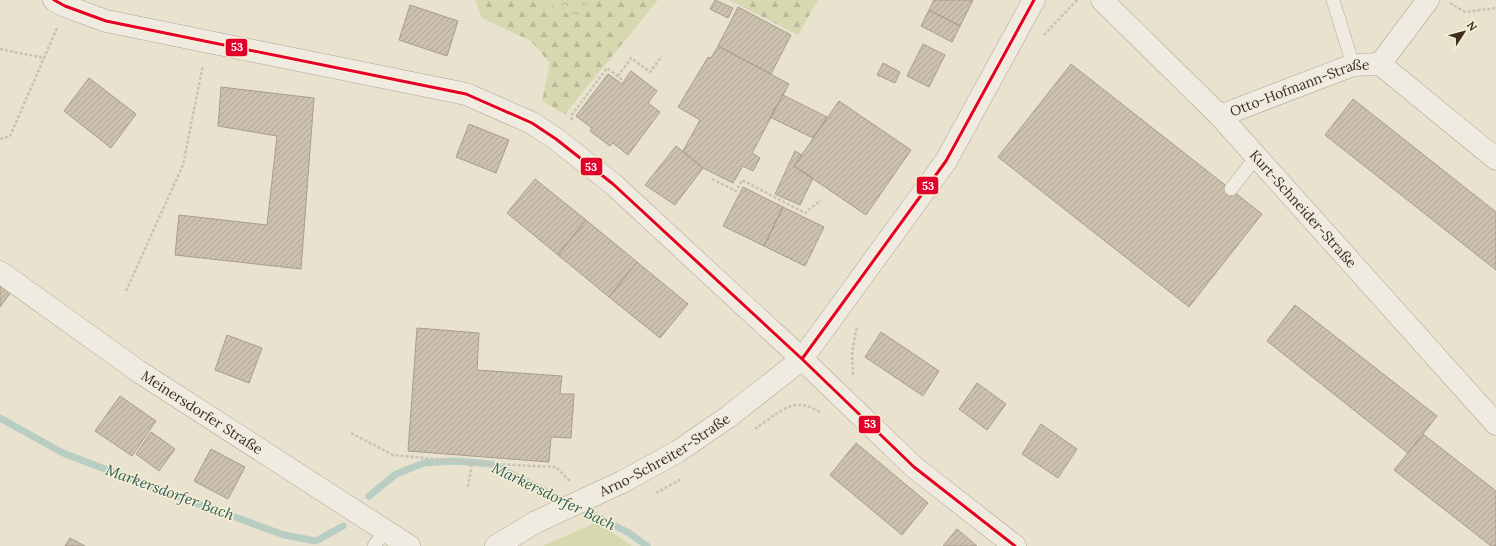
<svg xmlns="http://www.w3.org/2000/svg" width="1496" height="546" font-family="Lora,serif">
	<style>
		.forest { fill: url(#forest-firs) }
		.park { fill: url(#park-crowns) }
		.pitch { fill: #d6d9af }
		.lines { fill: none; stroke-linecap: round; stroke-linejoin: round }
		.stream { stroke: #b9cec3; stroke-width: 7 }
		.building { fill: url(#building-hatch); stroke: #a99d8c }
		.service-casing { stroke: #ada696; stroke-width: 14 }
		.minor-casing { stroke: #ada696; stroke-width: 23 }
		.tertiary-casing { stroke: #ada696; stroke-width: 23 }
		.path { stroke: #c8c3b6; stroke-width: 2.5; stroke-dasharray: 3 2; stroke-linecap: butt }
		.service { stroke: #efebe0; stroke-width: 13 }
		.minor { stroke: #efebe0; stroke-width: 22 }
		.tertiary { stroke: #efebe0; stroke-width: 22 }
		.bus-1-casing { stroke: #f9f1d4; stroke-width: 6 }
		.bus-1 { stroke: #e4002b; stroke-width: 3 }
		.labels { text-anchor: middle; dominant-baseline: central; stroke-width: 3; stroke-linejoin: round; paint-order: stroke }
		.street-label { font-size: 14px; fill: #3e2f1d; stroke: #f9f1d4 }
		.water-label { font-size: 15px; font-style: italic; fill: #2b5e5f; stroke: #f9f1d4 }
		.line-badge { stroke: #f9f1d4; stroke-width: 1.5 }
		.badge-label { font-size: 11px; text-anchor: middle; font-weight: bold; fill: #fff }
	</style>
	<defs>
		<pattern id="forest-firs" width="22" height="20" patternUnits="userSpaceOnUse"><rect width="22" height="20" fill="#d6d9af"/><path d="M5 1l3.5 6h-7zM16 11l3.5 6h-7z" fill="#b9bb96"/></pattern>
		<pattern id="park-crowns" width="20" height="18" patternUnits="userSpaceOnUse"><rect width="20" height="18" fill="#d6d9af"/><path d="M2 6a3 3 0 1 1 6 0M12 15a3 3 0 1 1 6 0" fill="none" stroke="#b9bb96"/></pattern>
		<pattern id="building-hatch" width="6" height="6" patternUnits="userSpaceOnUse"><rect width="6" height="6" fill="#ccc0ae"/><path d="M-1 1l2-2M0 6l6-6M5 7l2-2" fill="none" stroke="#b0a595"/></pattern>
	</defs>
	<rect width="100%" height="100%" fill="#e8e2ce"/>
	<path class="forest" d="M475,0H658L565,114L542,101L550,63L531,41L482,18Z
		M729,0H818L798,35Z"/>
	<path class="park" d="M543,0H593L576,19Z"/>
	<path class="pitch" d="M597,522L632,546H543Z"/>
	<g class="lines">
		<path class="stream" d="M0,418L63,453L160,490L284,535L316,541L343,526
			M369,496L396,474L424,463L454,461L492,464L568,503
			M578,507L629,533L647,546"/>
	</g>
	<path class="building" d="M715,0L733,8L728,18L710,9Z
		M934,0H973L960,26L929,10Z
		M410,5L458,21L447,56L399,40Z
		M738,7L791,35L771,74L718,46Z
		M929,10L960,26L952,42L921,26Z
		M923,44L945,55L929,87L907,76Z
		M718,46L789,84L752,153L760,158L753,171L743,166L733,183L703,168L683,151L700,120L678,107L708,57L711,58Z
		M883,63L900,72L895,83L877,75Z
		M1071,64L1262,214L1189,307L998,157Z
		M631,71L657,91L648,103L660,112L628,155L613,143L610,146L590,131L592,128L576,116L608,74L622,84Z
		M89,78L136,114L111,148L64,111Z
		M221,87L314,98L301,269L175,255L179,215L267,225L277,136L218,126Z
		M783,95L827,117L813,138L770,117Z
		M1353,99L1496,212V270L1325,135Z
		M839,101L911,150L866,215L794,166Z
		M469,124L509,140L496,173L456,157Z
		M676,146L703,168L675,205L645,185Z
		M795,151L802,155L794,166L813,178L800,205L775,194Z
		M535,179L586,220L558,255L507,213Z
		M743,187L783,207L764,246L723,226Z
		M783,207L824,227L805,266L764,246Z
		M586,220L637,262L609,297L558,255Z
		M637,262L688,304L660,338L609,297Z
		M0,283L11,292L0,307Z
		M1295,305L1437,416L1408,453L1267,341Z
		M417,328L479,333L477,370L562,376L560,394H574L571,438L551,437L549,462L408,451Z
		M881,332L939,371L923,396L865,357Z
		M227,335L262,348L249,383L215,370Z
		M977,383L1006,404L987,430L959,409Z
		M120,396L156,421L132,456L95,431Z
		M1041,424L1077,449L1058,478L1022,454Z
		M151,432L175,449L159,471L136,454Z
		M1423,434L1496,491V546H1491L1394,470Z
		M856,443L928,503L902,535L830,475Z
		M211,449L245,467L228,499L194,481Z
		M957,529L977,546H943Z
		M70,538L85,546H65Z"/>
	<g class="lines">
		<g class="service-casing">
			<path id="service" d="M1333,0L1353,65
				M1231,189L1256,157
				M374,546L385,531"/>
		</g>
		<g class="minor-casing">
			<g id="minor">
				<path id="s1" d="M1102,0L1220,116L1496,424"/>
				<path d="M1380,64L1428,0"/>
				<path id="s2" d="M1220,116L1353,65L1380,64L1496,159"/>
				<path id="s3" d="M0,272L138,371L409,546"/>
				<path id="s4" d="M496,546L536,522L622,482L677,452L728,417L802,359L946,161L1034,0"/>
			</g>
		</g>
		<g class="tertiary-casing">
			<path id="tertiary" d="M54,0L65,6L106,21L466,94L532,123L556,139L613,184L802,359L914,467L1015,546"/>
		</g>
		<path class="path" d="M1450,3L1465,12L1496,8
			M1044,35L1077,0
			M0,49L45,58
			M618,76L631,58L650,72L662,56
			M572,120L571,116L607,68L624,81
			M0,139L10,136L57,28
			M712,179L736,191L742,180L805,213L821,200
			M126,291L183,165L203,65
			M853,375L852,352L857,326
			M755,429C767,421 785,404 800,405C808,405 815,409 821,413
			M351,433L393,455L472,463
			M468,487L472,463L556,467L570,481
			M656,493L681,479"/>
		<use href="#service" class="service"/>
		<use href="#minor" class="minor"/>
		<use href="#tertiary" class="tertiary"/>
		<g class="bus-1-casing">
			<path id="bus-1" d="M54,0L65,6L106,21L466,94L532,123L556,139L613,184L802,359L914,467L1015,546
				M802,359L946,161L1034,0"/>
		</g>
		<use href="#bus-1" class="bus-1"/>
	</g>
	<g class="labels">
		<g class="street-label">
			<text stroke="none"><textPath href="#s2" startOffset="85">Otto-Hofmann-Straße</textPath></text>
			<text stroke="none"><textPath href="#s1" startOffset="290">Kurt-Schneider-Straße</textPath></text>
			<text stroke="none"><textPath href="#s3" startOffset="246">Meinersdorfer Straße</textPath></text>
			<text stroke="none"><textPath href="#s4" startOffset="192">Arno-Schreiter-Straße</textPath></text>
		</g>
		<g class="water-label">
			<text transform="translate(170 492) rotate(20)">Markersdorfer Bach</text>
			<text transform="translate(554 496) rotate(26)">Markersdorfer Bach</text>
		</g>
	</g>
	<g class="line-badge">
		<rect x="225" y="38" width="23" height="19" rx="4" fill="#e4002b"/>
		<rect x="580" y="157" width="23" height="19" rx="4" fill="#e4002b"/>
		<rect x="916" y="176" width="23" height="19" rx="4" fill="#e4002b"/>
		<rect x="858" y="415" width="23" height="19" rx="4" fill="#e4002b"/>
	</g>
	<g class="badge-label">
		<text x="237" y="51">53</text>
		<text x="591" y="171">53</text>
		<text x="928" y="190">53</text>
		<text x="870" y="428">53</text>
	</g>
	<g transform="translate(1464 32) rotate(54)" stroke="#f9f1d4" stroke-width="3" paint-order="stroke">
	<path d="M0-3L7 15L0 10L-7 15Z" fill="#3e2f1d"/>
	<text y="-6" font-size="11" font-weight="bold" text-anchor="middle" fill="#3e2f1d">N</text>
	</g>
</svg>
